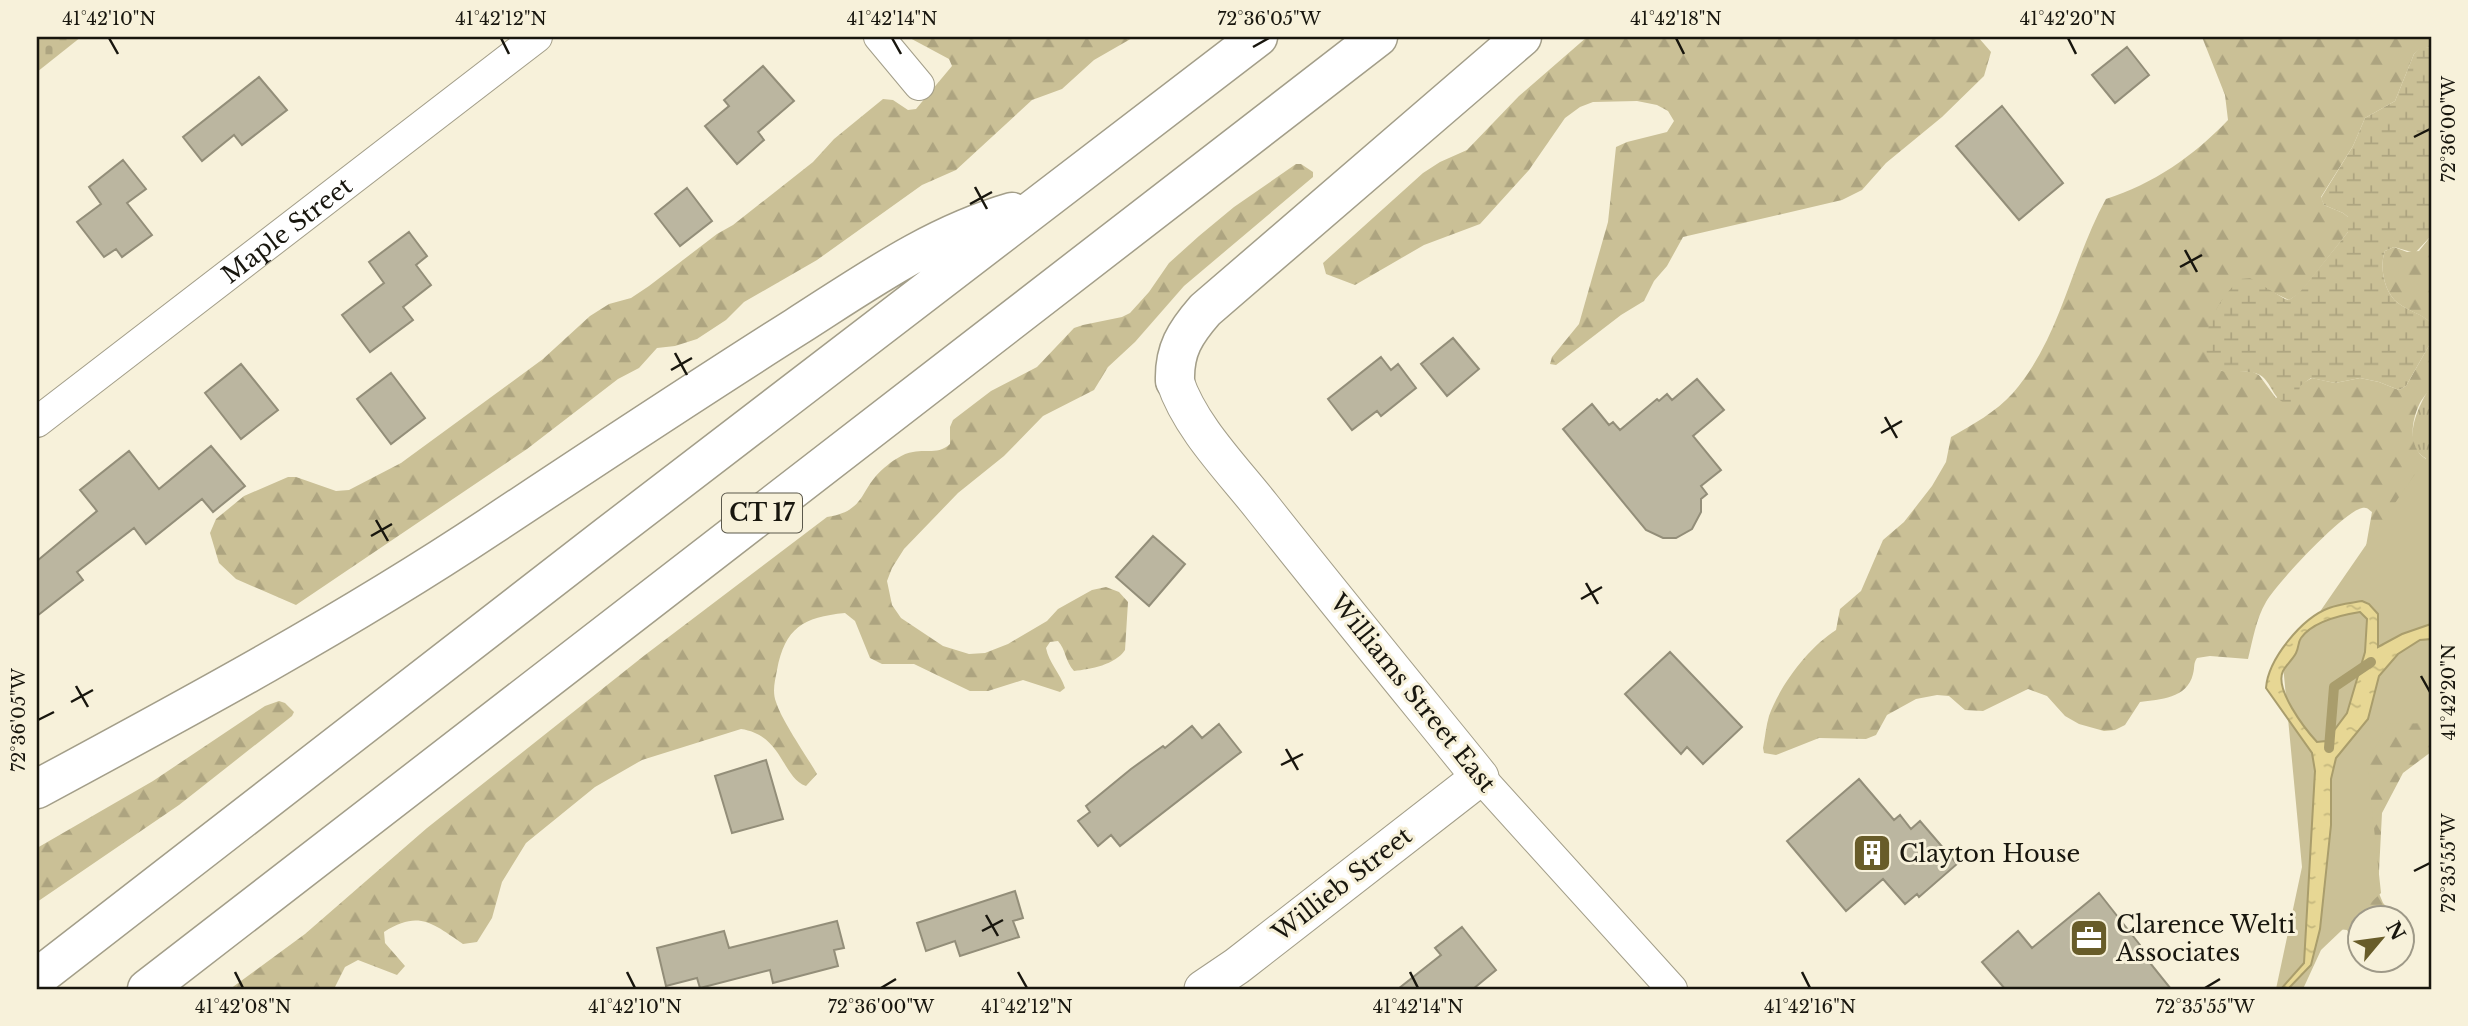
<svg xmlns="http://www.w3.org/2000/svg" width="2468" height="1026" font-family="'Libre Baskerville',serif">
	<style>
		.grass { fill: url(#grass-tufts) }
		.forest { fill: url(#forest-firs) }
		.wetland { fill: url(#wetland-marsh) }
		.cemetery { fill: url(#cemetery-stones) }
		.park { fill: #cac096 }
		.water { fill: url(#water-ripples); stroke: #a99d6c; stroke-width: 2; fill-rule: evenodd }
		.lines { fill: none; stroke-linecap: round; stroke-linejoin: round }
		.stream { stroke: #a99d6c; stroke-width: 10 }
		.building { fill: #bbb6a0; stroke: #938e79; stroke-width: 2 }
		.minor-casing { stroke: #a39e89; stroke-width: 32 }
		.tertiary-casing { stroke: #a39e89; stroke-width: 39 }
		.motorway-casing { stroke: #a39e89; stroke-width: 41 }
		.minor { stroke: #fff; stroke-width: 30 }
		.tertiary { stroke: #fff; stroke-width: 37 }
		.motorway { stroke: #fff; stroke-width: 38 }
		.ticks { fill: none; stroke: #18160e; stroke-width: 2.5 }
		.labels { text-anchor: middle; dominant-baseline: central; stroke-width: 6; stroke-linejoin: round; paint-order: stroke }
		.shield { fill: #f7f1da; stroke: #5b584b; stroke-width: 2 }
		.shield-label { font-size: 23px; font-weight: bold; fill: #18160e }
		.street-label { font-size: 24px; fill: #18160e; stroke: #f7f1da }
		.poi-label { font-size: 24px; fill: #18160e; stroke: #f7f1da; text-anchor: start }
		.neatline { fill: none; stroke: #18160e; stroke-width: 2.5 }
		.ticks-label { font-size: 18px; text-anchor: middle; fill: #18160e }
	</style>
	<defs>
		<pattern id="grass-tufts" width="24" height="20" patternUnits="userSpaceOnUse" patternTransform="scale(1.75)"><rect width="24" height="20" fill="#cac096"/><path d="M3 7l-1-3M5 7V3M7 7l1-3M15 17l-1-3M17 17v-4M19 17l1-3" fill="none" stroke="#ada480"/></pattern>
		<pattern id="forest-firs" width="22" height="20" patternUnits="userSpaceOnUse" patternTransform="scale(1.75)"><rect width="22" height="20" fill="#cac096"/><path d="M5 1l3.5 6h-7zM16 11l3.5 6h-7z" fill="#ada480"/></pattern>
		<pattern id="wetland-marsh" width="20" height="14" patternUnits="userSpaceOnUse" patternTransform="scale(1.75)"><rect width="20" height="14" fill="#cac096"/><path d="M1 5h8M5 5V1M11 12h8M15 12V8" fill="none" stroke="#ada480"/></pattern>
		<pattern id="cemetery-stones" width="16" height="16" patternUnits="userSpaceOnUse" patternTransform="scale(1.75)"><rect width="16" height="16" fill="#cac096"/><path d="M2 7V4a2 2 0 0 1 4 0v3zM10 15v-3a2 2 0 0 1 4 0v3z" fill="#ada480"/></pattern>
		<pattern id="water-ripples" width="26" height="14" patternUnits="userSpaceOnUse" patternTransform="scale(1.75)"><rect width="26" height="14" fill="#e7d794"/><path d="M2 4q2-2 4 0t4 0M15 11q2-2 4 0t4 0" fill="none" stroke="#c5b87e"/></pattern>
	</defs>
	<rect width="100%" height="100%" fill="#f7f1da"/>
	<path class="grass" d="M2431,385V461C2397,447 2418,407 2431,385Z"/>
	<path class="forest" d="M908,37H1134L1094,60L1062,89L1032,100L956,170L922,185L817,260L744,302L726,320L697,339L675,346L657,348L639,368L618,379L527,449L296,605L236,579L219,563L210,533L216,519L244,496L288,477H296L336,491L349,490L401,463L543,359L590,316L609,304L631,298L649,286L717,234L733,225L813,162L834,139L883,99L893,100L908,110L916,109L952,66L949,59Z
		M1587,37H1978L1991,52L1984,76L1942,117L1886,163L1862,190L1842,200L1683,237L1667,266L1654,281L1644,301L1621,315L1556,365L1550,364L1552,357L1579,324L1608,222L1616,147L1627,142L1667,132L1674,121L1668,111L1657,105L1637,101L1593,102L1580,107L1565,118L1529,170L1480,224L1424,245L1355,285L1326,274L1323,263L1423,173L1440,162L1467,150L1519,96Z
		M2202,37H2431V47L2420,49L2414,54L2395,101L2365,118L2353,146L2321,197L2324,205L2343,213L2348,217V232L2300,293L2289,300L2274,293L2211,363L2222,371L2253,372L2259,375L2276,398L2312,378L2335,383L2360,378L2379,382L2399,390L2406,386L2431,342C2431,355 2435,374 2431,386C2428,393 2422,398 2419,405C2411,422 2408,448 2426,459L2362,569L2372,512C2368,509 2367,507 2362,508C2343,512 2276,584 2266,602C2256,619 2253,639 2248,659L2210,656L2197,658C2193,664 2195,667 2193,674C2187,699 2160,699 2140,702L2125,725L2115,730L2104,731L2079,724L2065,716L2047,696L2028,689L1983,711L1965,710L1949,696L1937,695L1916,699L1887,715L1876,735L1866,739L1819,738L1776,755L1764,753L1763,748C1765,738 1766,726 1769,716C1780,685 1809,647 1836,630L1840,609L1861,591L1883,540L1904,522L1932,486L1946,462L1951,437C1972,425 1996,412 2013,393C2061,338 2071,262 2106,199C2153,184 2194,156 2228,120L2225,95Z
		M1296,164H1301L1313,172V177L1184,286L1135,342L1108,367L1094,390L1043,416L1004,456L958,493L904,549L892,568L887,581L892,605L901,618L943,646L969,654L985,653L1008,644L1047,621L1058,609L1092,590L1106,587L1119,592L1128,602L1125,650C1115,665 1091,669 1074,671C1065,661 1066,650 1058,641L1050,642L1046,648C1049,663 1060,673 1065,688L1060,692L1023,680L988,691H970L914,664H882L870,658L855,621L845,613C803,617 785,628 777,670C775,681 772,691 776,702C782,721 806,755 817,774L806,786C782,778 783,735 741,729L642,760L595,787L526,843L502,882L492,918L477,942L463,944C432,923 419,910 384,932L385,943L405,966L397,975L358,960L345,967L334,989H230L305,934L427,828L645,655L827,517C867,511 859,489 884,468C891,462 903,453 913,452C927,449 938,455 950,444V427L953,420L991,391L1037,367L1074,328L1083,325L1122,317L1130,313L1149,292L1169,263L1199,236L1234,207Z
		M2431,236V323C2422,314 2408,311 2398,303C2384,293 2379,266 2385,251L2394,247L2407,252L2419,251Z
		M2431,639V752L2403,773L2382,813L2378,891L2383,903L2396,917L2360,918L2359,955L2352,948V940L2347,930L2338,929L2331,825Z
		M279,701L285,703L294,712L292,716L179,805L37,902V848L153,781L265,706Z"/>
	<path class="wetland" d="M2431,47V236L2415,253L2394,247L2385,251C2379,266 2384,293 2398,303C2408,311 2423,314 2431,323V342L2406,386L2399,390L2379,382L2360,378L2335,383L2311,378L2300,386L2298,396L2290,405C2272,401 2273,383 2260,375C2248,368 2234,375 2222,371C2192,361 2210,317 2222,300C2227,292 2234,285 2240,279L2250,278L2285,299L2289,300L2300,292L2348,232V217L2343,213L2324,205L2321,198L2353,146L2365,118L2395,101L2414,54L2420,48Z"/>
	<path class="cemetery" d="M37,37H81L37,72Z"/>
	<path class="park" d="M2431,451V723L2388,724L2367,763L2381,893L2321,950L2303,989H2276L2302,867L2283,665Z"/>
	<path class="water" d="M2362,601L2369,604L2378,614V647L2402,634L2431,624V639L2420,640L2398,654L2379,676L2368,719L2336,758L2331,779V825L2320,929L2311,965L2288,989H2281L2304,963L2315,771L2312,753L2266,688C2268,659 2302,618 2329,608C2339,604 2351,603 2362,601ZM2360,612L2367,619L2365,652L2347,713L2326,741L2317,742C2305,729 2274,689 2283,671C2287,664 2293,659 2296,653C2299,647 2298,642 2301,638C2313,621 2341,615 2360,612Z"/>
	<g class="lines">
		<path class="stream" d="M2329,748L2334,687L2371,662"/>
	</g>
	<path class="building" d="M2127,47L2149,75L2115,103L2092,75Z
		M763,66L794,101L758,132L764,140L737,164L705,126L729,106L724,100Z
		M259,77L287,110L242,145L234,135L202,161L183,137Z
		M2002,106L2063,183L2019,220L1956,146Z
		M123,160L146,189L127,203L152,235L122,257L116,249L104,257L77,222L101,204L89,187Z
		M687,188L712,221L680,246L655,214Z
		M409,232L427,256L416,265L431,285L403,307L413,320L370,352L342,315L384,283L369,262Z
		M1453,338L1479,369L1447,396L1421,364Z
		M1381,357L1391,370L1398,364L1416,388L1381,416L1377,411L1352,430L1328,399Z
		M241,364L278,410L241,439L205,393Z
		M391,373L425,418L391,444L357,399Z
		M1697,379L1724,410L1693,436L1721,470L1701,486L1707,494L1701,499V512L1692,529L1676,538H1663L1646,530L1563,429L1592,404L1609,425L1613,422L1620,430L1657,399L1659,401L1667,394L1672,400Z
		M211,446L245,486L213,512L202,499L146,544L134,528L77,572L83,580L37,616V561L97,511L80,490L129,451L159,489Z
		M1153,536L1185,564L1149,606L1116,577Z
		M1670,652L1742,727L1703,764L1687,747L1681,754L1625,694Z
		M1219,724L1241,752L1120,846L1111,835L1098,846L1078,821L1090,812L1086,806L1131,769L1163,746L1165,748L1192,726L1202,738Z
		M766,760L783,819L732,833L715,776Z
		M1859,779L1894,820L1900,815L1911,829L1920,821L1957,864L1919,897L1917,894L1905,904L1883,879L1846,911L1787,841Z
		M1015,891L1023,918L1013,921L1019,937L960,956L955,941L926,951L917,923Z
		M2099,893L2140,945L2138,948L2171,989H2005L1982,962L2018,931L2032,948Z
		M837,921L844,948L834,950L838,966L773,983L770,970L700,988L697,978L666,986L657,948L724,931L729,948Z
		M1462,927L1496,970L1473,989H1398L1441,955L1435,948Z"/>
	<g class="lines">
		<g class="minor-casing">
			<g id="minor">
				<path d="M879,37L919,85"/>
				<path id="s1" d="M37,422L537,37"/>
				<path d="M1480,777L1672,989"/>
			</g>
		</g>
		<g class="tertiary-casing">
			<path id="tertiary" d="M1175,381C1190,427 1233,470 1262,507C1334,598 1407,687 1480,777L1237,966L1203,989"/>
		</g>
		<g class="motorway-casing">
			<path id="motorway" d="M1175,381C1174,350 1185,333 1205,310L1522,37
				M37,789C191,706 345,623 491,526C592,459 693,392 796,327C865,283 932,235 1012,212
				M37,978L607,536L1258,37
				M147,989L1378,37"/>
		</g>
		<use href="#minor" class="minor"/>
		<use href="#tertiary" class="tertiary"/>
		<use href="#motorway" class="motorway"/>
	</g>
	<path class="ticks" d="M109,38L118,54M501,38L509,54M892,38L901,54M1676,38L1684,54M2068,38L2076,54M1253,47L1269,38M2414,137L2430,129M975,187L987,209M970,204L992,192M2185,250L2197,272M2180,267L2202,255M675,353L687,375M671,370L692,358M1885,417L1897,438M1881,433L1902,421M376,520L388,541M371,536L392,524M1586,583L1598,604M1581,599L1602,587M2421,676L2430,692M76,686L88,707M71,702L93,690M38,720L54,712M1286,749L1298,770M1281,765L1303,754M2414,871L2430,863M986,915L998,936M982,931L1003,920M235,972L243,988M627,972L635,988M1018,972L1027,988M1410,972L1418,988M1802,972L1810,988M881,988L896,979M2205,988L2220,979"/>
	<defs>
		<g id="building-square" transform="scale(2.0125)"><rect x="-9" y="-9" width="18" height="18" rx="4" fill="#685c29" stroke="#f7f1da"/><path d="M-4-6H4V6H1V3H-1V6H-4ZM-2.5-4.3h1.7v1.8h-1.7ZM.8-4.3h1.7v1.8H.8ZM-2.5-1h1.7V.8h-1.7ZM.8-1h1.7V.8H.8Z" fill="#fff"/></g>
		<g id="office-square" transform="scale(2.0125)"><rect x="-9" y="-9" width="18" height="18" rx="4" fill="#685c29" stroke="#f7f1da"/><path d="M-6-3h4V-5.5h4V-3h4V5H-6ZM-1-4.5V-3h2v-1.5ZM-6 0V1H6V0Z" fill="#fff"/></g>
	</defs>
	<g fill-rule="evenodd">
		<use href="#building-square" x="1872" y="853"/>
		<use href="#office-square" x="2089" y="938"/>
	</g>
	<g class="labels">
		<rect class="shield" x="722" y="493.5" width="80" height="39" rx="5"/>
		<g class="shield-label">
			<text x="762" y="513">CT 17</text>
		</g>
		<g class="street-label">
			<text stroke="none"><textPath href="#s1" startOffset="315">Maple Street</textPath></text>
			<text transform="translate(1413 693) rotate(51)">Williams Street East</text>
			<text transform="translate(1342 884) rotate(-38)">Willieb Street</text>
		</g>
		<g class="poi-label">
			<text x="1899" y="853">Clayton House</text>
			<text x="2116" y="924">Clarence Welti<tspan x="2116" dy="28">Associates</tspan></text>
		</g>
	</g>
	<rect width="2468" height="1026" fill="none" stroke="#f7f1da" stroke-width="77"/>
	<g transform="translate(2381 939) rotate(61)"><circle r="33" fill="#f7f1da" stroke="#9e9988" stroke-width="2"/>
	<path d="M0-5L12 26L0 18L-12 26Z" fill="#685c29"/>
	<text y="-10" font-size="19" font-weight="bold" text-anchor="middle" fill="#18160e">N</text>
	</g>
	<rect x="38" y="38" width="2392" height="950" class="neatline"/>
	<g class="ticks-label">
		<text x="109" y="25">41°42'10"N</text>
		<text x="501" y="25">41°42'12"N</text>
		<text x="892" y="25">41°42'14"N</text>
		<text x="1269" y="25">72°36'05"W</text>
		<text x="1676" y="25">41°42'18"N</text>
		<text x="2068" y="25">41°42'20"N</text>
		<text transform="translate(2449 129) rotate(-90)" y="6">72°36'00"W</text>
		<text transform="translate(2449 692) rotate(-90)" y="6">41°42'20"N</text>
		<text transform="translate(19 720) rotate(-90)" y="6">72°36'05"W</text>
		<text transform="translate(2449 863) rotate(-90)" y="6">72°35'55"W</text>
		<text x="243" y="1013">41°42'08"N</text>
		<text x="635" y="1013">41°42'10"N</text>
		<text x="881" y="1013">72°36'00"W</text>
		<text x="1027" y="1013">41°42'12"N</text>
		<text x="1418" y="1013">41°42'14"N</text>
		<text x="1810" y="1013">41°42'16"N</text>
		<text x="2205" y="1013">72°35'55"W</text>
	</g>
</svg>
